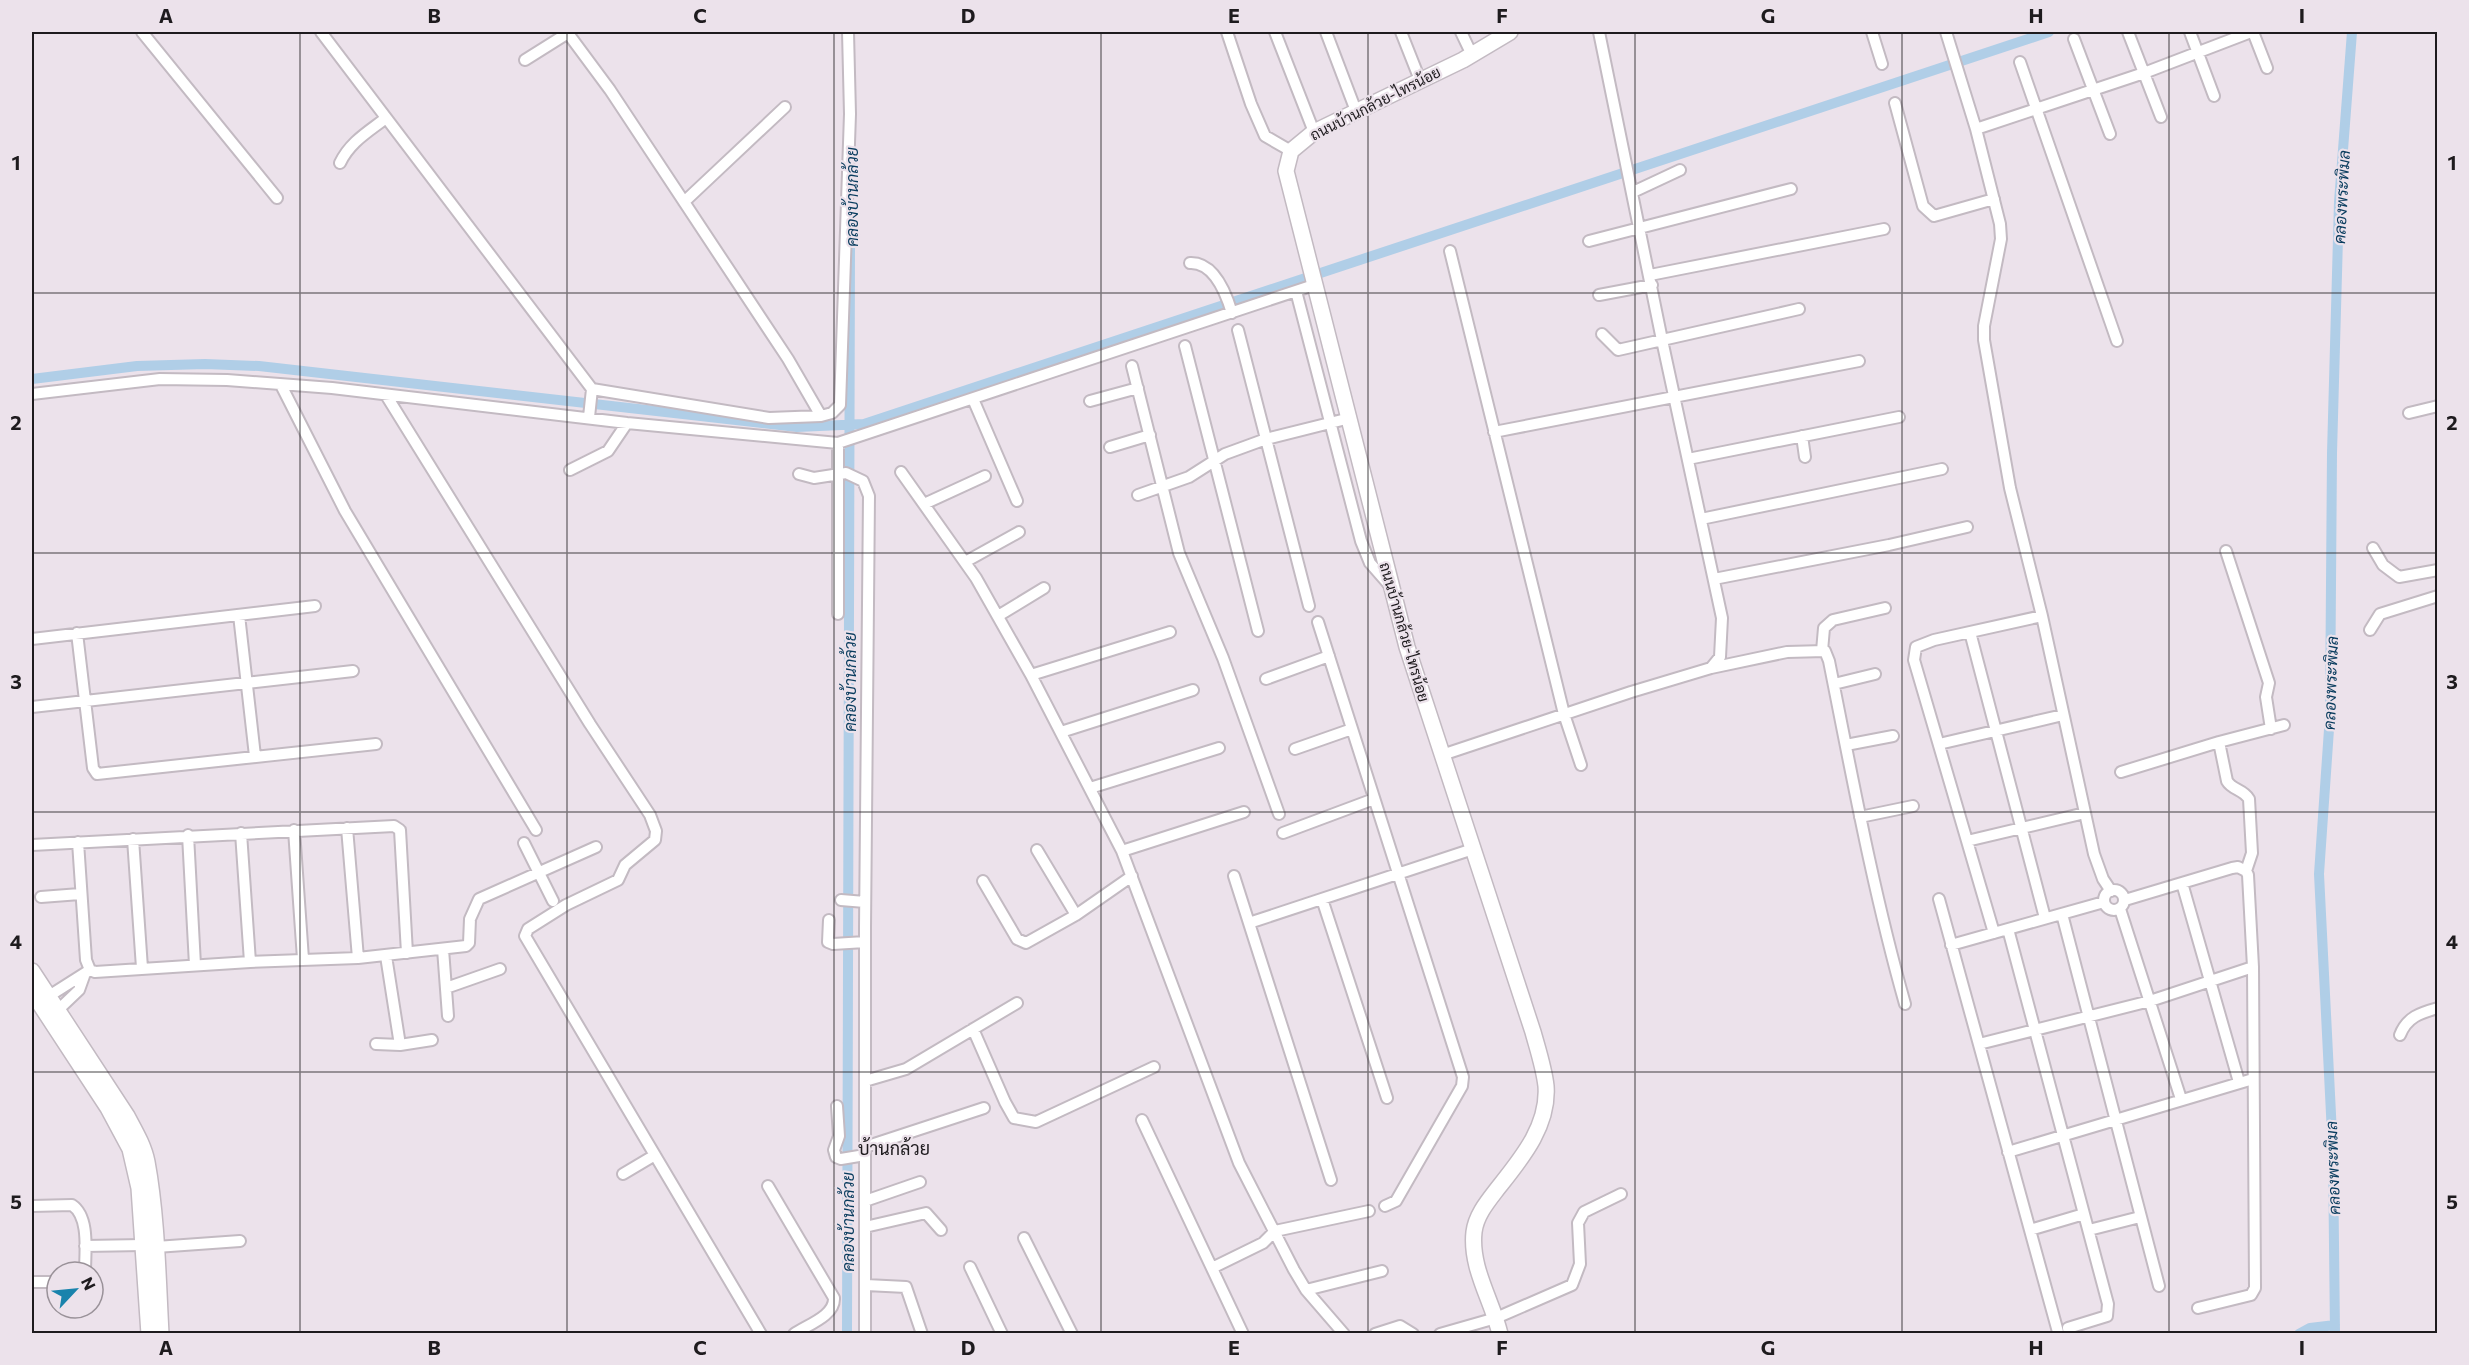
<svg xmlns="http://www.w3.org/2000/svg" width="2469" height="1365" font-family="Commissioner,Sarabun,sans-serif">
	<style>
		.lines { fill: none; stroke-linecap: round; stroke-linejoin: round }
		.canal { stroke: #b0cee7; stroke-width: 10 }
		.street-casing { stroke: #c3bac2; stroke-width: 14 }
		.secondary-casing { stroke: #c3bac2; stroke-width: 18 }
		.street { stroke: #fff; stroke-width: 10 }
		.secondary { stroke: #fff; stroke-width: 15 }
		.grid { fill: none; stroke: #1e1b1e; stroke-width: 1.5; stroke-opacity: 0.55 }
		.labels { text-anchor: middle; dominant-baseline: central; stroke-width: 4.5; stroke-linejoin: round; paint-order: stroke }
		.street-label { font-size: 15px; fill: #1e1b1e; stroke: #ece2eb }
		.water-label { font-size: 16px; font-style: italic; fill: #093c5e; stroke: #ece2eb }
		.quarter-label { font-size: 18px; fill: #1e1b1e; stroke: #ece2eb }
		.neatline { fill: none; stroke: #1e1b1e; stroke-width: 2 }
		.grid-label { font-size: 20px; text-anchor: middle; font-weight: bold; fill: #1e1b1e }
	</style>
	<rect width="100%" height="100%" fill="#ece2eb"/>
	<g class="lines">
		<path class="canal" d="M32,379L137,366L205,364L259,366L797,427L864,424L2049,32
			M847,1334L850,248
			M2299,1334L2310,1328L2335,1325
			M2335,1334L2333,1154L2319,874L2330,715L2332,453L2339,202L2352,32"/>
		<g class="street-casing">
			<path id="street" d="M142,32L277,198
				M321,32L592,389L589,417
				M567,32L610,90L788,359L821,416
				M1227,32L1251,104L1265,136L1291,151
				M1275,32L1314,132
				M1326,32L1356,111
				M1401,32L1420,80
				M1461,32L1472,55
				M1599,32L1662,340L1722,618L1720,657L1711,668
				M1872,32L1882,64
				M1946,32L1976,129L2000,224L2001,239L1984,326V340L2010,488L2042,616L2094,854L2103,879L2111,891
				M2128,32L2161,117
				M2190,32L2214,96
				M2253,32L2267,68
				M2074,39L2110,134
				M525,60L568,33
				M2020,62L2117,341
				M1895,103L1923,206L1934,216L1994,199
				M1976,129L2144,73L2251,32
				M340,163C350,142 368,132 386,118
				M1633,192L1680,170
				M684,202L785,107
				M1589,241L1791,189
				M1450,251L1564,714L1581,765
				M1190,263C1214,262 1226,293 1232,313
				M1650,275L1884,229
				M1296,291L1361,541L1370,563L1391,587
				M1599,295L1652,285
				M1238,330L1309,606
				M1602,334L1618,350L1799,309
				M1185,346L1258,631
				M1132,366L1179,553L1223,658L1279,814
				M281,385L345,511L536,830
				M592,389L769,418L821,416L832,413L840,405L850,114L848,32
				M32,394L160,379L227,380L332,388L627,423L838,443L1314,285
				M386,395L590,724L650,815L656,831L655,840L625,865L618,880L566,905L528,929L525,936L761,1334
				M973,399L1017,501
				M1090,401L1138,388
				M2409,413L2438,406
				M1494,432L1859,361
				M1802,436L1805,457
				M838,443V614
				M1110,447L1150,435
				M1688,459L1899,417
				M570,470L608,451L627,423
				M901,472L976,578L1031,675L1122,851L1239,1163L1294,1270L1306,1290L1344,1334
				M799,474L814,478L846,473L863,481L869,496L865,928V1334
				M1138,495L1189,477L1225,454L1266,439L1350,418
				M924,504L985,476
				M1701,519L1942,469
				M2373,548L2383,565L2399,577L2438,570
				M2226,551L2269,683L2266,697L2271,729
				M965,562L1019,532
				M1714,579L1889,545L1967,527
				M239,615L255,756
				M998,616L1044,588
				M1318,622L1463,1077L1462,1086L1396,1201L1385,1206
				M2370,630L2380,614L2438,596
				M1970,632L2045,918
				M77,633L93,768L97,774L376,744
				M32,639L315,606
				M1822,651L1824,628L1833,620L1885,608
				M1031,675L1170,632
				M1266,679L1329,656
				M1834,684L1875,674
				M32,707L353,671
				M1061,732L1193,690
				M1939,744L2063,715
				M1846,745L1893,736
				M1295,749L1352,729
				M1442,755L1631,692L1711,668L1787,652L1825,651L1829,661C1852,776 1873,891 1905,1004
				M2121,772L2219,742
				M1090,788L1219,748
				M1860,817L1913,806
				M347,828L358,958
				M294,830L303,959
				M241,833L250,962
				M1283,833L1374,799
				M188,835L195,965
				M133,839L142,968
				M1967,841L2085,813
				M78,842L86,960L90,970L95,972L250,962L358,958L466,946L469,943L470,919L479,899L596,847
				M524,843L553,901
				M32,845L394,826L400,830L407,953
				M1037,850L1076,915
				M1122,851L1244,812
				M1234,876L1331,1180
				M983,881L1017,939L1026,943L1076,915L1132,876
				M2182,883L2239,1082
				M2104 900a10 10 0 1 1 20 0a10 10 0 1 1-20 0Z
				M41,897L80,894
				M1322,899L1387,1098
				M1939,899L2058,1332
				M841,900L865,902
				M2125,900L2232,868L2238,867L2246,871
				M2120,909L2181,1099
				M2062,914L2159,1286
				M829,920L828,942L833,944L865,942
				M1249,923L1473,849
				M2008,929L2108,1304L2107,1316L2068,1328L2069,1334
				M1994,933L1914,660L1916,647L1934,640L2042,616
				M1951,945L2104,902
				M443,949L448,1016
				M386,956L400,1045L432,1040
				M446,988L500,969
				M49,996L90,970
				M58,1010L79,990L84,976
				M973,1029L1005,1102L1014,1118L1036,1122L1154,1067
				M2400,1035C2407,1017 2420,1013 2438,1008
				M376,1044L400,1045
				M1979,1044L2150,1001L2253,967
				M865,1081L906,1069L1017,1003
				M837,1106L839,1136L834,1150L836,1157L841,1159L865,1155
				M1142,1120L1243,1334
				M865,1147L984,1108
				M2008,1152L2253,1079
				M623,1174L655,1155
				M768,1186L834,1298C835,1316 807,1325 794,1334
				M865,1201L920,1182
				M32,1206L72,1205C90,1217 85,1252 85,1272
				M865,1227L926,1213L941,1230
				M2030,1230L2084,1214
				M2089,1230L2140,1217
				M1024,1238L1072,1334
				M85,1246L143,1245
				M156,1247L240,1241
				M970,1267L1002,1334
				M1212,1268L1263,1243L1275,1231L1369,1211
				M32,1282H57
				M866,1285L906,1287L922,1334
				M1306,1290L1382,1271
				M2198,1308L2251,1295L2255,1288L2253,967L2248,875L2246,871L2252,853L2249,799C2243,789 2232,790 2227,781L2219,742L2284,725
				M1375,1334L1400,1326L1413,1334
				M1440,1334L1496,1318L1572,1285L1580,1264L1578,1223L1584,1212L1621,1194"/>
		</g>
		<g class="secondary-casing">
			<path id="secondary" d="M32,971L127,1116C135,1131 144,1146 147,1162C157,1216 158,1279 161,1334
				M32,992L108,1108L130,1149L139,1188L149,1334
				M1500,1334C1492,1300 1470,1268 1474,1232C1476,1215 1488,1201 1498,1188C1521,1159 1549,1126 1546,1086C1544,1068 1538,1050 1533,1032L1407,647L1286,171L1291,151L1314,132L1463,60L1510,32"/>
		</g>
		<use href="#street" class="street"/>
		<use href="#secondary" class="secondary"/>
	</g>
	<path class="grid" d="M300,32V1334M567,32V1334M834,32V1334M1101,32V1334M1368,32V1334M1635,32V1334M1902,32V1334M2169,32V1334M32,293H2438M32,553H2438M32,812H2438M32,1072H2438"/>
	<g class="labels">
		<g class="street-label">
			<text transform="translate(1375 103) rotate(-27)">ถนนบ้านกล้วย-ไทรน้อย</text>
			<text transform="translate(1405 632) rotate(74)">ถนนบ้านกล้วย-ไทรน้อย</text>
		</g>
		<g class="water-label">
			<text transform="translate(851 197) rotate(-90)">คลองบ้านกล้วย</text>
			<text transform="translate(2341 197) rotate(-87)">คลองพระพิมล</text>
			<text transform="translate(849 682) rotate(-90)">คลองบ้านกล้วย</text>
			<text transform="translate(2330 683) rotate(-88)">คลองพระพิมล</text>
			<text transform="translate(2332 1168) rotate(-92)">คลองพระพิมล</text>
			<text transform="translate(847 1222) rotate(-90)">คลองบ้านกล้วย</text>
		</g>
		<g class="quarter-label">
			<text x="894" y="1148">บ้านกล้วย</text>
		</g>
	</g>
	<rect width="2469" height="1365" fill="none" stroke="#ece2eb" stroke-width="66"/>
	<g transform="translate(75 1290) rotate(64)"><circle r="28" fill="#ece2eb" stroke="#9a9299" stroke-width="1.5"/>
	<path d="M0-4.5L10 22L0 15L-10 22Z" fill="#1983ac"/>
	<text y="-9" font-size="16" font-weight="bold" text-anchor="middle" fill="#1e1b1e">N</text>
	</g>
	<rect x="33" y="33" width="2403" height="1299" class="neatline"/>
	<g class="grid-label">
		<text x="166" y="23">A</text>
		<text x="434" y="23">B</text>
		<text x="700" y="23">C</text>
		<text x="968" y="23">D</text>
		<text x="1234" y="23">E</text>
		<text x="1502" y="23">F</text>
		<text x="1768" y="23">G</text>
		<text x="2036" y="23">H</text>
		<text x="2302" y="23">I</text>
		<text x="16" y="170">1</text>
		<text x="2452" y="170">1</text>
		<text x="16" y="430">2</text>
		<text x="2452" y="430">2</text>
		<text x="16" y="689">3</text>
		<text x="2452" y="689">3</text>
		<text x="16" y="949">4</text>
		<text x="2452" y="949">4</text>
		<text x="16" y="1209">5</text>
		<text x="2452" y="1209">5</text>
		<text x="166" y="1355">A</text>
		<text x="434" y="1355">B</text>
		<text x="700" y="1355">C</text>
		<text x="968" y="1355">D</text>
		<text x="1234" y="1355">E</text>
		<text x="1502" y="1355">F</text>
		<text x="1768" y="1355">G</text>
		<text x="2036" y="1355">H</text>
		<text x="2302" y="1355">I</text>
	</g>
</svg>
